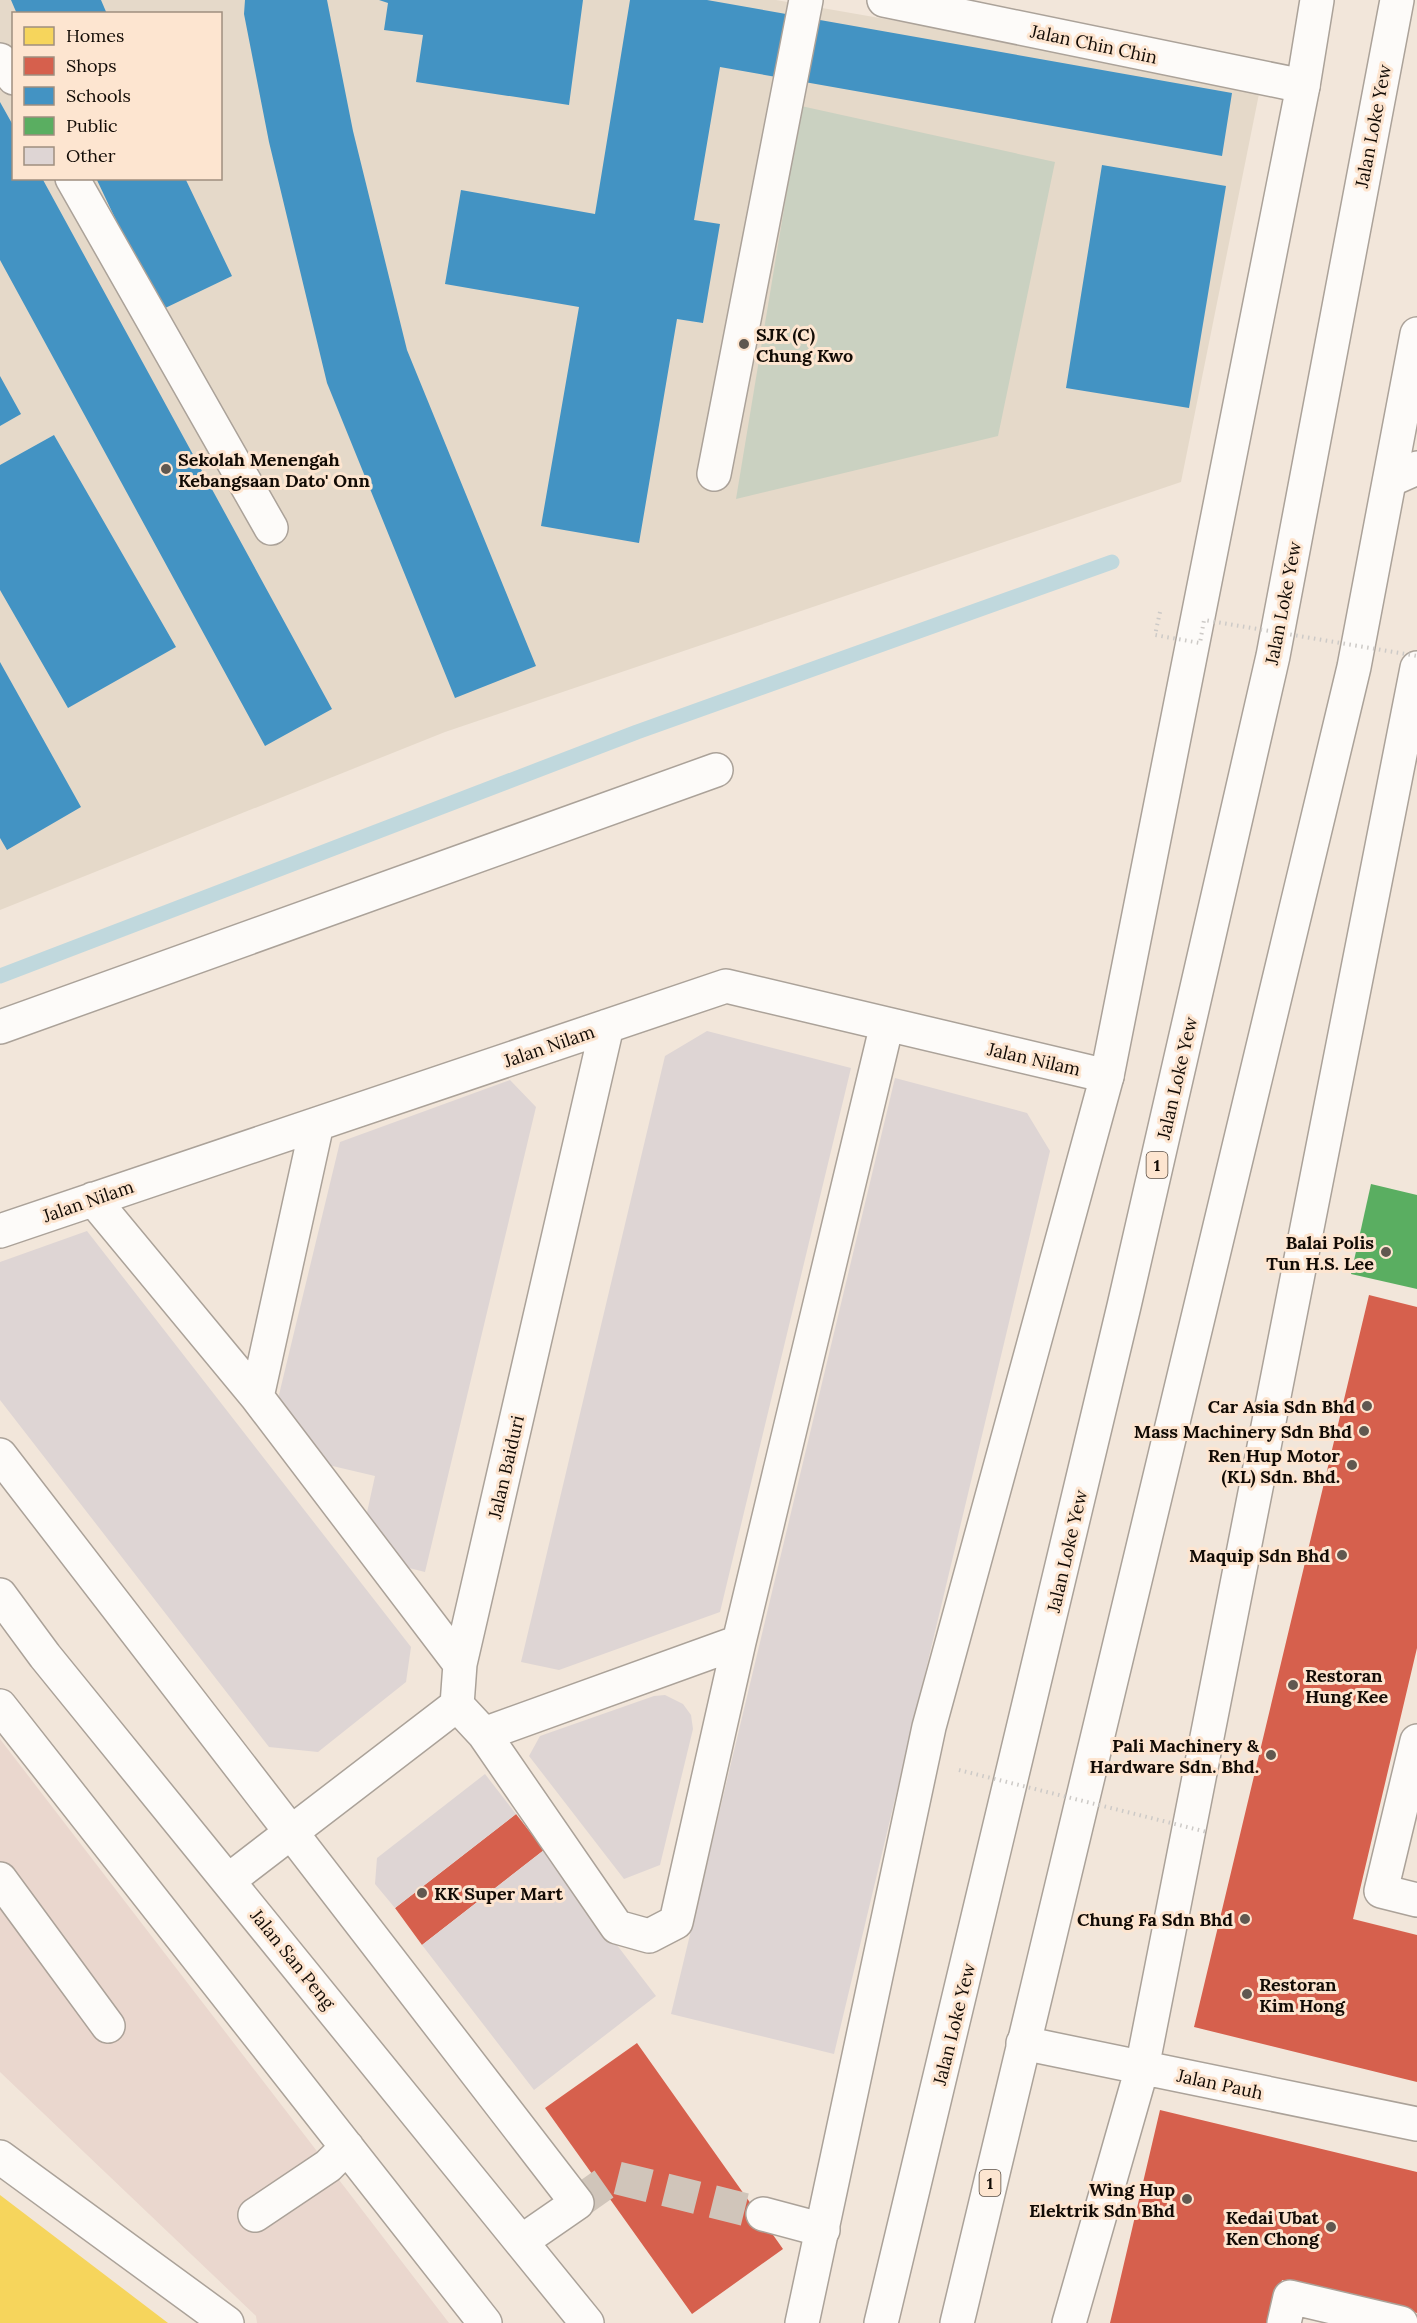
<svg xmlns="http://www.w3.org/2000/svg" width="1417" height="2323" font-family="Lora,serif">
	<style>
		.industrial { fill: #ead7ce }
		.education { fill: #e5d9c9; fill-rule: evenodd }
		.green { fill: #cad1c1 }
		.homes { fill: #f6d55c }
		.shops { fill: #d6604d }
		.schools { fill: #4393c3 }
		.public { fill: #5aae61 }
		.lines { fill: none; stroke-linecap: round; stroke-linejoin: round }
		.stream { stroke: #c0d8dd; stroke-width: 15 }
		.building { fill: #ded5d4 }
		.minor-tunnel { stroke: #d0c5ba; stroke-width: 33; stroke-dasharray: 33 16; stroke-linecap: butt }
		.minor-casing { stroke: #aba299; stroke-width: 36 }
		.highway-casing { stroke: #aba299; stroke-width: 36 }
		.minor { stroke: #fdfbf9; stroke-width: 33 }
		.highway { stroke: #fdfbf9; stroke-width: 33 }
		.path-bridge { stroke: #cdcac7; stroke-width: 4; stroke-dasharray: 1.5 4.5; stroke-linecap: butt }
		.poi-dot { fill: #605850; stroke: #fde5d0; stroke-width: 2 }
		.labels { text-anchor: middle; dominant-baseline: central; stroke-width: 6; stroke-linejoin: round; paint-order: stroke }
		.shield { fill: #fde5d0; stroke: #584c42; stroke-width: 1.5 }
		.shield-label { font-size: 16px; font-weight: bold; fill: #120b05 }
		.street-label { font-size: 18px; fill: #120b05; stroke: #fde5d0 }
		.poi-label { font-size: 18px; font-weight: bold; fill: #120b05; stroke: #fde5d0; text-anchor: end }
	</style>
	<rect width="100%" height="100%" fill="#f2e6da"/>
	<path class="industrial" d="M0,1739L449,2323H257L256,2316L0,2072Z"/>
	<path class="education" d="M0,0H776L1261,84L1181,482L445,732L0,910ZM14,14H220V178H14Z"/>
	<path class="green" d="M801,106L1055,162L998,436L736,499Z"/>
	<path class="homes" d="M0,2195L168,2323H0Z"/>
	<path class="shops" d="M1369,1295L1417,1307V1648L1353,1919L1417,1935V2082L1194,2027Z
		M516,1814L544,1850L422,1945L395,1908Z
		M637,2043L783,2249L692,2314L545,2108Z
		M1160,2110L1417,2172V2313L1282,2280L1272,2323H1110Z"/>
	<path class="schools" d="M11,0H101L107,14H17Z
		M245,0H327L353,131L407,350L536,666L455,698L327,383L269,142L244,14Z
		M379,0H583L569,105L416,82L423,35L384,30L388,3Z
		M630,0H707L1232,93L1222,156L720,67L694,220L720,224L703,323L677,319L639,543L541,526L579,307L445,284L461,190L595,214Z
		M0,102L14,127V178H42L332,709L265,746L0,260Z
		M1102,165L1226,186L1189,408L1066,388Z
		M96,178H185L232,276L159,311Z
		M0,376L21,414L0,426Z
		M54,435L176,647L68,708L0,590V465Z
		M0,662L81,807L7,850L0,838Z"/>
	<path class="public" d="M1371,1184L1417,1195V1289L1351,1274Z"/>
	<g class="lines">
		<path class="stream" d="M0,976L637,732L1112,562"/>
	</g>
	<path class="building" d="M707,1031L851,1068L720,1612L559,1670L521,1662L665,1056Z
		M895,1078L1027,1113L1050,1151L834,2054L671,2014Z
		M510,1080L536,1107L425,1572L405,1567L366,1517L375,1476L324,1464L277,1403L340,1142Z
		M87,1231L411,1647L406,1682L318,1752L269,1747L0,1400V1262Z
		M665,1695L683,1704L691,1715L693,1729L660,1865L624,1879L529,1756L540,1736L654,1696Z
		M485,1774L516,1814L395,1908L375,1884L377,1858Z
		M544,1850L656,1996L534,2090L422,1945Z"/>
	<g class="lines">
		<path class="minor-tunnel" d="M577,2203L614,2177L763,2214"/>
		<g class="minor-casing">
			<path id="minor" d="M884,0L1303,86
				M0,60L14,78
				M72,178L271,528
				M714,474L806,0
				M1390,480L1417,468
				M0,1027L716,770
				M93,1199L257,1397L460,1664
				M0,1231L726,986L1107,1076
				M257,1397L317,1124
				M0,1455L577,2203L522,2241
				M0,1595L45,1656L587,2323
				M457,1705L484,1734L739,1642L887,1024
				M0,1706L485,2323
				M484,1734L617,1927L649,1936L676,1922L739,1642
				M1417,1741L1381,1891L1417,1900
				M0,1879L108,2026
				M229,1880L457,1705L460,1664L607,1026
				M1023,2043L1417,2124
				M0,2157L227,2323
				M763,2214L823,2230
				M255,2215L328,2166L347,2147
				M1069,2323L1142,2068L1417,668
				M1284,2323L1290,2297L1401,2323"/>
		</g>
		<g class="highway-casing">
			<path id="highway" d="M802,2323L929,1727L1107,1076L1303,86L1317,0
				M881,2323L1124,1306L1273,656L1397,0
				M957,2323L1354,667L1417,334"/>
		</g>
		<use href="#minor" class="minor"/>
		<use href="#highway" class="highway"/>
		<path class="path-bridge" d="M1160,612L1155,635L1200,643L1204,620L1417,656
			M959,1770L1207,1832"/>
	</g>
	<g class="poi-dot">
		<circle cx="744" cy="344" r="6"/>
		<circle cx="166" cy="469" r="6"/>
		<circle cx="1386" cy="1252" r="6"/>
		<circle cx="1367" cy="1406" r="6"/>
		<circle cx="1364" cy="1431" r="6"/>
		<circle cx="1352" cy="1465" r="6"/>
		<circle cx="1342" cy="1555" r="6"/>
		<circle cx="1293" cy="1685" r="6"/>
		<circle cx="1271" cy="1755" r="6"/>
		<circle cx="422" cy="1893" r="6"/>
		<circle cx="1245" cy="1919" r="6"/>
		<circle cx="1247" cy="1994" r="6"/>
		<circle cx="1187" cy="2199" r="6"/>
		<circle cx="1331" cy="2227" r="6"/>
	</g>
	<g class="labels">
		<g class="shield">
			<rect x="1146.5" y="1152" width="21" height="26" rx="4.5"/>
			<rect x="979.5" y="2170" width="21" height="26" rx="4.5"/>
		</g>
		<g class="shield-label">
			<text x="1157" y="1165">1</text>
			<text x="990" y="2183">1</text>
		</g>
		<g class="street-label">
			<text transform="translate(1094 44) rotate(12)">Jalan Chin Chin</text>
			<text transform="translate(1373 126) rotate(-79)">Jalan Loke Yew</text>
			<text transform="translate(1283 603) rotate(-79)">Jalan Loke Yew</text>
			<text transform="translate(549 1046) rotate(-19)">Jalan Nilam</text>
			<text transform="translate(1034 1059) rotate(13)">Jalan Nilam</text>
			<text transform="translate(1177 1078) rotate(-77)">Jalan Loke Yew</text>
			<text transform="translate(88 1201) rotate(-19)">Jalan Nilam</text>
			<text transform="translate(506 1467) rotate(-77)">Jalan Baiduri</text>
			<text transform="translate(1067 1551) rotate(-77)">Jalan Loke Yew</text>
			<text transform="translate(293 1959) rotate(51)">Jalan San Peng</text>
			<text transform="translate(954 2024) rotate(-76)">Jalan Loke Yew</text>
			<text transform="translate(1220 2084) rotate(12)">Jalan Pauh</text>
		</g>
		<g class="poi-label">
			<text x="756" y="334" text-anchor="start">SJK (C)<tspan x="756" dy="21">Chung Kwo</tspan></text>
			<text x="178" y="459" text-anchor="start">Sekolah Menengah<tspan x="178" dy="21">Kebangsaan Dato' Onn</tspan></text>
			<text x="1374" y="1242">Balai Polis<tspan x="1374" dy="21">Tun H.S. Lee</tspan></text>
			<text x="1355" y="1406">Car Asia Sdn Bhd</text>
			<text x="1352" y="1431">Mass Machinery Sdn Bhd</text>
			<text x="1340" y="1455">Ren Hup Motor<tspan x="1340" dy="21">(KL) Sdn. Bhd.</tspan></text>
			<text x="1330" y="1555">Maquip Sdn Bhd</text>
			<text x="1305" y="1675" text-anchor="start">Restoran<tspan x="1305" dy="21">Hung Kee</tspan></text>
			<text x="1259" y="1745">Pali Machinery &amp;<tspan x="1259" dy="21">Hardware Sdn. Bhd.</tspan></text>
			<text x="434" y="1893" text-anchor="start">KK Super Mart</text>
			<text x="1233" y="1919">Chung Fa Sdn Bhd</text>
			<text x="1259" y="1984" text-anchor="start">Restoran<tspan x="1259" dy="21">Kim Hong</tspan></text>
			<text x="1175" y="2189">Wing Hup<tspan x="1175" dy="21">Elektrik Sdn Bhd</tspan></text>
			<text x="1319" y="2217">Kedai Ubat<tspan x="1319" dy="21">Ken Chong</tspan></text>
		</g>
	</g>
	<rect x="12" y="12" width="210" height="168" fill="#fde5d0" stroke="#9f8e7f" stroke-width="1.5"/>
	<rect x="24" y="27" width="30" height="18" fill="#f6d55c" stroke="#9f8e7f" stroke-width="1.5"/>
	<text x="66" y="42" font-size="18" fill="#120b05">Homes</text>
	<rect x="24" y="57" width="30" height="18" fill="#d6604d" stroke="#9f8e7f" stroke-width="1.5"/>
	<text x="66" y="72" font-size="18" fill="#120b05">Shops</text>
	<rect x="24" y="87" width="30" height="18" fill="#4393c3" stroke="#9f8e7f" stroke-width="1.5"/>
	<text x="66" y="102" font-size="18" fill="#120b05">Schools</text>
	<rect x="24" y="117" width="30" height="18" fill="#5aae61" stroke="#9f8e7f" stroke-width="1.5"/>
	<text x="66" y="132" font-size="18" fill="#120b05">Public</text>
	<rect x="24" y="147" width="30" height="18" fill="#ded5d4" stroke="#9f8e7f" stroke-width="1.5"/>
	<text x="66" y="162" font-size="18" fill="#120b05">Other</text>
</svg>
